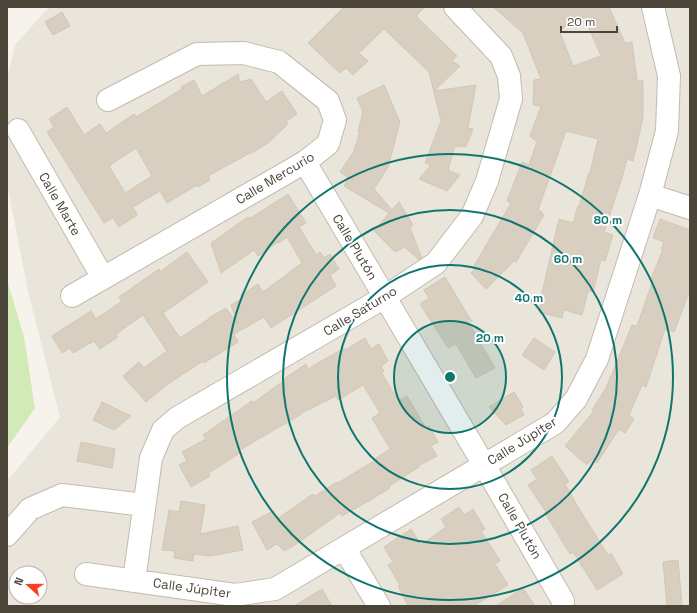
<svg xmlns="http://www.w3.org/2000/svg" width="697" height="613" font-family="'Space Grotesk',sans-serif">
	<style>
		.residential { fill: #eae5da; fill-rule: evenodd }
		.green { fill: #d2eab5 }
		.building { fill: #d8cfc1; stroke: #d3c7b4; fill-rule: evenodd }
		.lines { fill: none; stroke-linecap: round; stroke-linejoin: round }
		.minor-casing { stroke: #c2bbae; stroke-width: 24 }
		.minor { stroke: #fff; stroke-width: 22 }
		.ring { fill: none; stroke: #0f766e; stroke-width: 2 }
		.labels { text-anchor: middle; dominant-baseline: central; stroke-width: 4; stroke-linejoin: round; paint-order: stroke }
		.street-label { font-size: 13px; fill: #4b4439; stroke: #fff }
		.centre { fill: #0f766e; stroke: #fff; stroke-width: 2 }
		.ring-label { font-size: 12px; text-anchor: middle; font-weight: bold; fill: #0f766e; stroke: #fff; stroke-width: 4; stroke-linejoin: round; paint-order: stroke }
	</style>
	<rect width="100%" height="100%" fill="#f6f3ec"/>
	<path class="residential" d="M49,7H690V606H7V481L60,417L29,296L7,184V79L15,45ZM16,573H40V597H16Z"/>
	<path class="green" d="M7,280L24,337L35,408L7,448Z"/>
	<path class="building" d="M344,7H425L416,16L457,56L452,61L460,66L434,91L476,85L468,128L473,129L466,147L455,146L448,170L460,175L447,191L419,179L431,165L425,163L441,121L429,72L384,29L359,53L368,61L353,75L346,68L340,73L308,43Z
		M493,7H609L625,43L632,42L637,81H643V118L633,161L627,159L622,178L604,232L613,235L605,261L601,259L593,292L588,291L582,315L564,310L562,318L539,312L542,301H540L559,219L573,223L578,206L579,207L589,173H590L598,139L566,131L538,210L542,212V214L544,215L516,262L514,261L486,289L471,273L476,268L474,266L511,203L507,201L522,162L529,165L537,142L530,136L541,106L533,105L534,80L541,79L523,33ZM584,17L601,56L573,66L559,30Z
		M62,12L70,26L53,35L45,22Z
		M238,74L240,82L251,79L266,102L282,91L297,114L286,121L288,124L268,143L250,154V153L208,176L210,180L198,187L197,185L167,203L160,191L133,207L137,215L119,227L113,218L104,223L47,132L54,127L49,119L67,107L84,135L100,124L106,133L134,114L136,117L182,89L181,87L194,80L202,96ZM136,148L152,176L125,193L109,166Z
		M384,85L400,122L388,167L374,189L392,210L399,202L413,225L410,228L422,258L419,260L405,247L395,252L374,231L389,213L344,186L349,178L340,172L354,151L360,131H358L363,112L357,98Z
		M288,194L306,223L299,227L316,255L320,252L324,258L330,254L339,269L330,275L336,286L271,328L264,317L234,334L238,342L204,363L203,361L165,386L146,402L123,376L139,362L144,368L167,351L143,315L116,334L118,337L100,349L94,341L73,353L70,348L62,353L52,336L91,311L96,319L122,301L119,297L159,269L160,272L187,252L208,282L163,313L180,338L210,318H209L226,308L238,324L231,305L243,298L241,295L258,284L263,292L302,263L287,237L279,243L278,242L258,256L254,250L221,273L211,243L248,217L249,219Z
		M660,219L690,230V290L674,332L665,329L646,387L642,385L629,415L634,419L625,433L619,429L597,463L593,459L587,465L565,446L594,411L592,410L606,388L632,325L637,326L653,280L651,279L663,249H661L664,242L653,238Z
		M445,277L472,322L466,318L495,368L476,378L456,344L448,348L420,304L429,298L424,290Z
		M365,338L371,349L379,344L388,361L381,366L384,371L382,373L398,401L407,396L426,428L429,426L438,442L431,446L437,456L418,466L419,467L389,486L390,488L372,499L342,516L340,513L295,545L284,551L277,544L267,550L252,522L273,511L277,519L313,494L315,496L337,482L338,483L377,459L376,458L390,449L372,418L380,413L363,385L338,400L336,396L300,414V415L238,451L240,453L209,473L210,476L191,487L179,465L187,461L182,452L206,439L203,435L252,401L253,403L286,379L285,378L306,364L308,369L344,348L345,350Z
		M534,338L555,352L544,370L522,355Z
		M514,392L523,407L521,409L524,415L506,425L489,407Z
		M102,402L131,416L114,430L110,428L93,420Z
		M81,442L115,449L112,468L77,461Z
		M552,456L569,482L565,484L578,507L608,555L611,553L623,574L597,590L573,552L570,554L545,513L546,512L528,485L537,479L531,470Z
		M181,501L205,505L200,534L238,526L243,550L210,556L194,554L193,561L174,558L175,551L162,550L169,510L179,512Z
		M459,507L464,515L473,509L485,529L481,531L500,561L495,564L508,585L474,606H408L398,586L400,585L388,565L393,562L384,547L411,529L421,545L446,527L441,519Z
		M678,560L682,606H667L663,562Z
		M523,588L535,606H496Z
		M322,589L332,606H294Z"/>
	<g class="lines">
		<g class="minor-casing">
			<path id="minor" d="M18,130L103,278
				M305,162L484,465L563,601
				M650,195L690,208
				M72,296L305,162L328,144L335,120L328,101L279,62L244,53L197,54L108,100
				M7,535L30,509L62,495L144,505
				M344,548L379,606
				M86,574L235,595L275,589L555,423L576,399L597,359L650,195L667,131L669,76L653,7
				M134,581L151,458L163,430L177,418L385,297L436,263L472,216L487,181L511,99L509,76L501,56L455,7"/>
		</g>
		<use href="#minor" class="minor"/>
	</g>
	<circle cx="450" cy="377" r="56" fill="#0f766e" fill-opacity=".12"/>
	<g class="ring">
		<circle cx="450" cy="377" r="56"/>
		<circle cx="450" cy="377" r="112"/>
		<circle cx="450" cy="377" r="167"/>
		<circle cx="450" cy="377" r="223"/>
	</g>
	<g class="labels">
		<g class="street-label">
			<text transform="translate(275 178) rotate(-31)">Calle Mercurio</text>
			<text transform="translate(60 204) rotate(60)">Calle Marte</text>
			<text transform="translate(355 247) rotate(59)">Calle Plutón</text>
			<text transform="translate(360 311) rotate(-31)">Calle Saturno</text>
			<text transform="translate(522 441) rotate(-32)">Calle Júpiter</text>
			<text transform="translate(520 526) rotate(60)">Calle Plutón</text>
			<text transform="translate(192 588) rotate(8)">Calle Júpiter</text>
		</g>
	</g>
	<circle cx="450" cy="377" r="6" class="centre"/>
	<g class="ring-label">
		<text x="608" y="224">80 m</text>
		<text x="568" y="263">60 m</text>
		<text x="529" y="302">40 m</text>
		<text x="490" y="342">20 m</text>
	</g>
	<rect width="697" height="613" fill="none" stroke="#4b4439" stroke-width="16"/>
	<g transform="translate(28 585) rotate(291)"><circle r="19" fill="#ffffff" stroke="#b7b4b0"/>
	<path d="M0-3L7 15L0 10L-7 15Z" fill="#fc3f1d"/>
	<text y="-6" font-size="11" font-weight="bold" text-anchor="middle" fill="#4b4439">N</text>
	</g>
	<path d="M561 26v6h56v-6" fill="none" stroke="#4b4439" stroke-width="2"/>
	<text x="567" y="26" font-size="12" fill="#4b4439" stroke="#ffffff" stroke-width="3" paint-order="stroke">20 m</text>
</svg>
